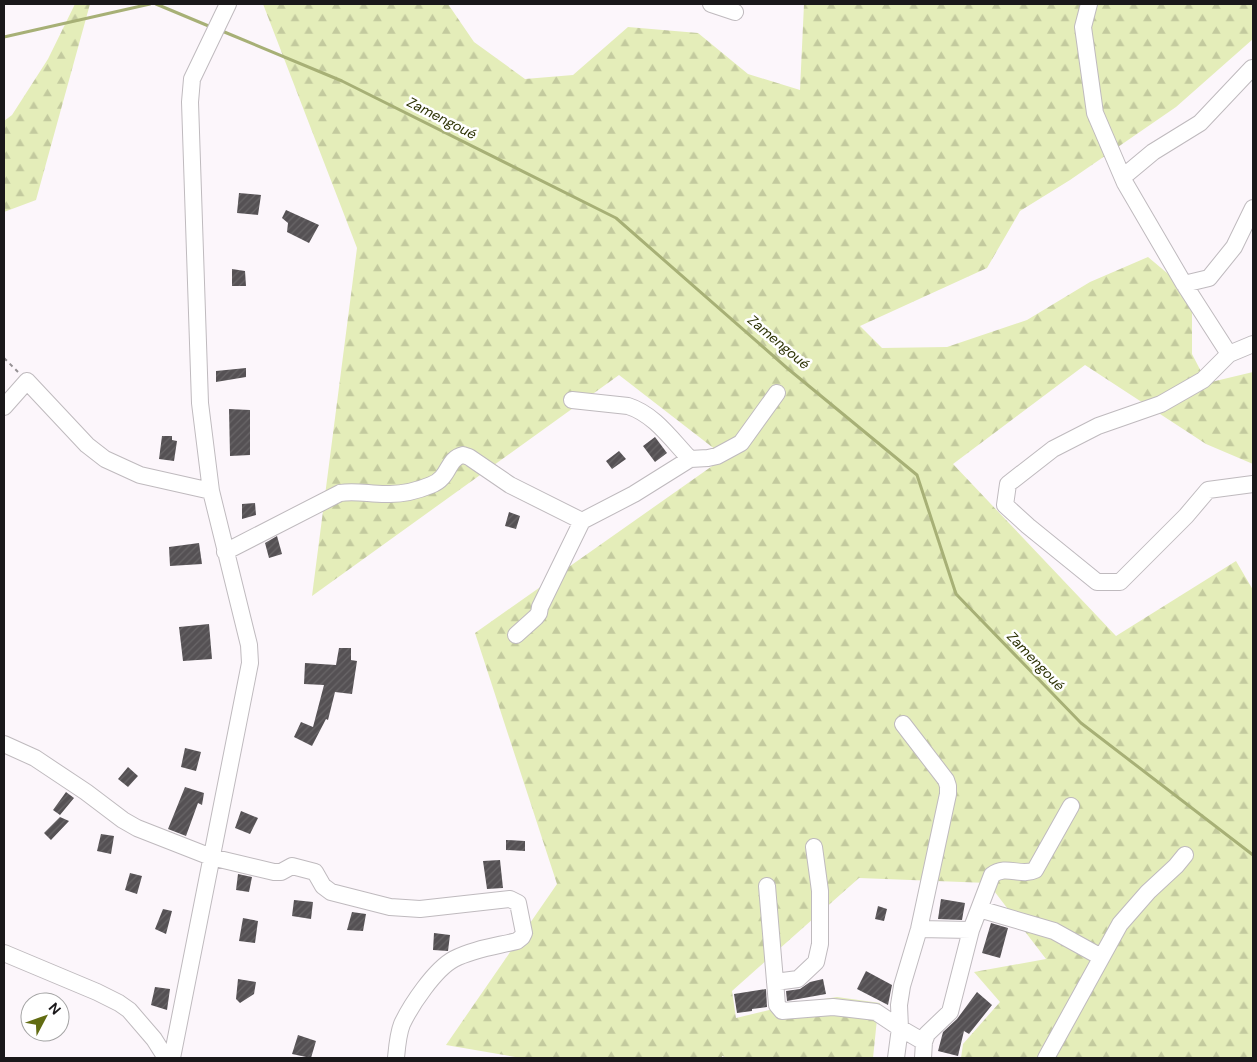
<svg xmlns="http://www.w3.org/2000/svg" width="1257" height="1062" font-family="'DM Sans',sans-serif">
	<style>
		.forest { fill: url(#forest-firs) }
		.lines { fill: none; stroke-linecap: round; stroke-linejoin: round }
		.stream { stroke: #a7b076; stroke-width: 3 }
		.building { fill: url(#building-hatch) }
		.minor-casing { stroke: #bfbabe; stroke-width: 18 }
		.path { stroke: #959194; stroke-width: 2; stroke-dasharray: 4 4; stroke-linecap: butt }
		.minor { stroke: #fff; stroke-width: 16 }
		.labels { text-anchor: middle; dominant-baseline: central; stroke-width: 5; stroke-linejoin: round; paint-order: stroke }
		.water-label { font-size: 14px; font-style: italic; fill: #2c3203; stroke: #fff }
	</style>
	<defs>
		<pattern id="forest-firs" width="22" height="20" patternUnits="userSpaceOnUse" patternTransform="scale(1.25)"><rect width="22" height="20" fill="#e4edb9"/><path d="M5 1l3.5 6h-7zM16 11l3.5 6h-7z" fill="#c3ca9e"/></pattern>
		<pattern id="building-hatch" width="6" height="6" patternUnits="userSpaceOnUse" patternTransform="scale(1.25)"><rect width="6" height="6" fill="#555154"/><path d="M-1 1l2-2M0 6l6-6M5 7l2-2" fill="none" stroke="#696668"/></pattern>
	</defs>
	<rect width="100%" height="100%" fill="#fcf6fb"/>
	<path class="forest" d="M75,4H90L36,200L4,212V121L12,115L48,59Z
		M263,4H448L474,42L525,79L573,75L628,27L698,33L748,74L800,90L804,4H1253V39L1176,107L1070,180L1020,211L987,268L860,326L882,348L947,347L1027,320L1090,282L1148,257L1192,294V354L1207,383L1253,372V464L1206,444L1085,365L953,464L1116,636L1236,561L1253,590V1058H961L963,1044L1000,1002L974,972L1046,959L988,883L859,878L732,991L736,1018L798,1003L837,997L880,1003L877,1019L873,1058H729L722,1056V1058H521L446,1045L557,884L475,633L725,457L619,375L312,596L357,248Z"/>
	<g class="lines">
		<path class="stream" d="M156,4L211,27
			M222,31L342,81L616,218L787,368L917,475L956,594L1081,723L1253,855
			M4,37L150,4"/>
	</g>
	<path class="building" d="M239,193L261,195L258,215L237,213Z
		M286,210L319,225L309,243L287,232L288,223L282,218Z
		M232,269L245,271L246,286H232Z
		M246,368V377L216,382V371Z
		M229,409L250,410V455L230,456Z
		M162,436H172V440L177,441L174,461L159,459Z
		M655,437L667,453L655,462L643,446Z
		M619,451L626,459L612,469L606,461Z
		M255,503L256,515L242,519V504Z
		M509,512L520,516L516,529L505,526Z
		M277,536L282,554L269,558L265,543Z
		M199,543L202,564L170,566L169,547Z
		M209,624L212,659L183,661L179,627Z
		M339,648H351V660L357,661L352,694L335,692L328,720L326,719L312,746L294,737L301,722L313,727L324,685L304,684L305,663L336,665Z
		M185,748L201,752L196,771L181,767Z
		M128,767L138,776L128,787L118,779Z
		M185,787L204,793L202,805L198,803L186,836L168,829Z
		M66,792L74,798L60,815L53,810Z
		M241,811L258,818L250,834L235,828Z
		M60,817L69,821L51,840L44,833Z
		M101,834L114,836L111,854L97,851Z
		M506,840L525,841V851L506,850Z
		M500,860L503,888L487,889L483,861Z
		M130,873L142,876L137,894L125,890Z
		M238,874L252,877L249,892L236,890Z
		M941,899L965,903L962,920L938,919Z
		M294,900L313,902L311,919L292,916Z
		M878,906L887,909L884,921L875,919Z
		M163,909L172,911L166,934L155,929Z
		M352,912L366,914L363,931L347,930Z
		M243,918L258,921L255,943L239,941Z
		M991,923L1008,928L1000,958L982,953Z
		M434,933L450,935L448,951L433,950Z
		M866,971L892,985L888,1005L857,989Z
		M238,979L256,982L254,994L240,1003L236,999Z
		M823,979L826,994L787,1001L786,991L800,989L810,982Z
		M155,987L170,989L167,1010L151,1005Z
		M766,989L767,1007L752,1009V1011L737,1013L734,994Z
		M977,992L992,1005L969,1034L964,1031L958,1056L938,1051L943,1032L957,1019Z
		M298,1035L316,1041L311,1058L292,1054Z"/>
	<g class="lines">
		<g class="minor-casing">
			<path id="minor" d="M711,4L735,12
				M1089,4L1083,27L1095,113L1125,183L1184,284L1229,354
				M1123,177L1153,152L1200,123L1252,68
				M1184,284L1209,278L1234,247L1253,208
				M1253,344L1229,354L1203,380L1161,404L1098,426L1053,449L1008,484L1005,505L1028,526L1097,582H1120L1186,516L1208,490L1253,484
				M572,400L628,406C654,414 671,439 690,459
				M4,407L27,381L87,445L105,459L140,475L211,491
				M225,552L340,493C357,490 372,495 390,494C403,494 419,490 431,485C451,477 446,459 463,455L469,457L510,485L582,521
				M516,635L536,617L539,613L540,607L582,521L634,494L690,459L708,458L717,456L741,443L777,393
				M4,744L35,758L86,792L123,820L137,828L211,857L274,872H281L292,866L315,872L323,886L331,892L390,907L420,909L510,899L518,903L524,933L522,937L517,941C497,946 473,949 454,959C435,969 411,1005 402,1024C398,1034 397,1047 396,1058
				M767,886L777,1005L782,1011L833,1007L876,1012L900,1028L924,1042
				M979,909L1054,931L1101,957
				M919,929L971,930
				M4,953L97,992L119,1003L129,1010L154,1039L166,1058
				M775,982L798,979L816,962L820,944V891L814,847
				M172,1058L250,663L249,645L211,491L200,403L190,102L192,79L228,4
				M896,1058L900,1028L899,1005L902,986L919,929L948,794V786L946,780L903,724
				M923,1058L924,1042L927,1034L950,1012L971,930L992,875C1006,864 1021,877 1035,870L1071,806
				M1046,1058L1120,924L1148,892L1176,866L1185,855"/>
		</g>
		<path class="path" d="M4,358L18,372"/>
		<use href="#minor" class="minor"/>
	</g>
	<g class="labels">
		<g class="water-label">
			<text transform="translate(442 118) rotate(27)">Zamengoué</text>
			<text transform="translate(779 342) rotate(40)">Zamengoué</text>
			<text transform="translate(1036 661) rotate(46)">Zamengoué</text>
		</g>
	</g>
	<rect width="1257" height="1062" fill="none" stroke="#1a181a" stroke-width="10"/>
	<g transform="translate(45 1017) rotate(49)"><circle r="24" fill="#ffffff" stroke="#a3a3a3"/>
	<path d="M0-4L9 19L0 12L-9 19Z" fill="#626c12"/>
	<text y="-8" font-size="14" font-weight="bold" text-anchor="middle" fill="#1a181a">N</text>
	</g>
</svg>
